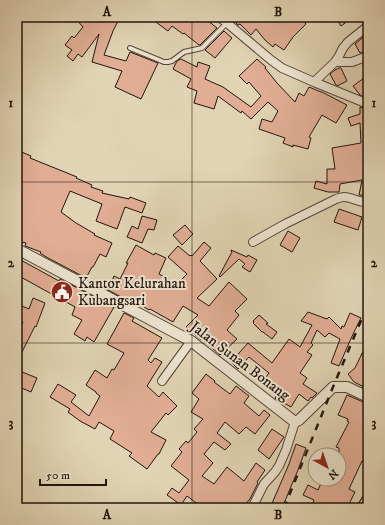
<svg xmlns="http://www.w3.org/2000/svg" width="385" height="525" font-family="'IM FELL DW Pica',serif">
	<style>
		.building { fill: #e1ae95; stroke: #21140d }
		.lines { fill: none; stroke-linecap: round; stroke-linejoin: round }
		.service-casing { stroke: #514437; stroke-width: 6 }
		.minor-casing { stroke: #514437; stroke-width: 10 }
		.tertiary-casing { stroke: #514437; stroke-width: 12 }
		.trunk-casing { stroke: #21140d; stroke-width: 15 }
		.service { stroke: #ece3ce; stroke-width: 4 }
		.minor { stroke: #ece3ce; stroke-width: 8 }
		.tertiary { stroke: #ece3ce; stroke-width: 10 }
		.trunk { stroke: #e0ba7a; stroke-width: 13 }
		.rail { stroke: #21140d; stroke-width: 2.5; stroke-dasharray: 7 7; stroke-linecap: butt }
		.grid { fill: none; stroke: #21140d; stroke-width: 1; stroke-opacity: 0.55 }
		.labels { text-anchor: middle; dominant-baseline: central; stroke-width: 4; stroke-linejoin: round; paint-order: stroke }
		.poi-label { font-size: 15px; fill: #21140d; stroke: #ece3ce; text-anchor: start }
		.street-label { font-size: 15px; fill: #21140d; stroke: #ece3ce }
		.neatline { fill: none; stroke: #21140d; stroke-width: 1.5 }
		.grid-label { font-size: 13px; text-anchor: middle; font-weight: bold; fill: #21140d }
	</style>
	<rect width="100%" height="100%" fill="#e1d4b4"/>
	<filter id="stains"><feTurbulence type="fractalNoise" baseFrequency=".005" numOctaves="4"/><feColorMatrix values="0 0 0 0 .2 0 0 0 0 .09 0 0 0 0 .02 0 0 0 .5 -.17"/></filter>
	<radialGradient id="worn" r=".72"><stop offset=".6" stop-color="#630" stop-opacity="0"/><stop offset="1" stop-color="#630" stop-opacity=".3"/></radialGradient>
	<path class="building" d="M74,17H120L113,31L104,55L126,61L130,52L158,63L141,99L115,87L122,71L92,62L99,34L82,57L78,54L73,61L67,56L72,50L65,45L72,36L74,38L83,27Z
		M149,17H198L206,22L207,20L217,28L200,45H199L184,33L183,34L172,26L168,31Z
		M231,17H266L270,21L274,17H299L306,24L293,37L284,50L275,44L273,47L265,40L256,29L251,35L240,24L238,25Z
		M335,17H353L341,26Z
		M224,31L232,38L215,58L205,50Z
		M368,33V51L360,53L355,44Z
		M181,59L197,67L198,62L210,66L205,79L223,87L251,107L261,96L249,82L247,84L239,76L257,59L266,67L265,68L277,83L295,102L299,93L304,96L309,87L321,92H322L347,105L336,123L322,115L309,137L311,138L308,149L293,145V147L283,143L285,138L259,129L262,119L272,122L278,111L268,102L251,119L242,111L241,113L218,96L214,109L194,103L197,91L187,87L191,79L173,69L177,61Z
		M339,68H341L347,81L337,86L336,85L330,74L335,70Z
		M368,75V91L362,96L360,95L353,86Z
		M360,107L363,108L368,125V196L359,195L362,180L340,184L339,192H328L314,188L316,181L327,184V169H335L332,148L361,143L360,123L351,126L348,118L360,114Z
		M17,150L31,156L30,158L77,177L76,178L92,185L91,187L103,191L102,193L129,199L130,197L146,203L142,213L125,207L117,229L96,221L102,204L70,191L61,212L76,223L95,234L94,235L112,243L106,257L100,254L93,267H92L86,278L48,258L40,253L41,252L25,246L26,243L17,241V205L20,199L17,198Z
		M339,209L362,217L358,230L334,222Z
		M142,216L157,220L154,230L148,229L142,243L127,237L132,226L138,229Z
		M185,225L193,234L182,245L173,235Z
		M288,231L300,238L292,252L280,245Z
		M204,242L211,248L200,261L217,279L197,298L209,306L229,282L247,299L235,311L239,315L227,330L237,339L220,355L202,339L201,340L186,327L198,315L183,306L173,322L150,309L149,310L141,305L140,307L108,290L114,276L120,279L128,263H126L136,245L154,255L155,253L166,258L159,274L177,284L187,274L168,257L178,246L190,256L191,255L192,256Z
		M231,250L247,257L248,255L257,260L250,272L242,267L245,264L239,259L220,277L219,276L232,252L231,251Z
		M17,258L59,281L60,279L114,307L94,342L87,337L85,341L74,334L82,320L72,315L75,307L19,276L20,275L17,274Z
		M33,298L45,303L36,327L35,326L17,362V333L23,322L17,319V304L29,309Z
		M308,312L327,319L329,317L341,329L342,326L344,327L350,313L361,318L355,330L349,343L339,366L331,363L340,339L329,333L325,337L317,330L311,343L313,345L307,352L312,355L300,373L307,378L303,384L317,393L312,398L311,397L308,401L299,394L291,407L275,398L281,389L265,378L269,373L249,357L238,369L231,362L248,343L272,363L289,339L300,347L312,325L301,321Z
		M124,313L134,318L132,321L162,338L148,360L151,363L155,358L162,362L147,386L159,397L163,392L177,406L168,415L166,413L151,432L166,440L159,454H158L147,469L129,456L132,453L110,439L114,431L99,422L95,429L80,421L68,412L70,409L50,397L58,384L76,395L71,402L89,416L100,396L96,393V392L86,385L95,370L107,378L112,369L114,370L124,353L107,344Z
		M259,315L268,323L266,324L277,332L272,339L263,332H262L253,323L254,322L253,321Z
		M368,341V389L354,382L348,374L355,368Z
		M17,370L37,378L31,392L17,386Z
		M206,374L215,381L214,382L230,394L236,386L249,396L244,403L259,416L264,410L270,415L255,434L246,427L239,434L225,422L217,433L231,444L225,450L214,442L204,454L213,463L202,476L214,484L227,467L244,481L256,463L265,470L257,482L258,483L250,499L242,508H197L199,505L187,496L181,505L167,495L172,488L179,493L189,480L171,466L182,452L179,449L186,441L188,443L197,432L194,429L203,419L191,412L199,399L192,393Z
		M347,395L368,404V464L362,461L349,489L355,492L347,508H311L314,500L303,495L308,485L318,490L323,479H339V448L336,447L349,422L347,421L348,419L338,415Z
		M272,429L284,437L269,459L258,450Z
		M296,444L306,448L298,470L282,508H270L289,464Z"/>
	<g class="lines">
		<g class="service-casing">
			<path id="service" d="M130,48L164,62H168L172,61L184,52L202,48L227,23"/>
		</g>
		<g class="minor-casing">
			<path id="minor" d="M219,17L227,23L271,60L282,68L314,82L368,104
				M335,62H352L368,56
				M314,82L335,62L339,56L343,48L348,42L368,26
				M253,242L285,224L336,199C339,198 341,197 344,197C352,197 359,203 368,202
				M162,381L191,341
				M252,508L264,484L275,472L279,466L286,450L295,422"/>
		</g>
		<g class="tertiary-casing">
			<path id="tertiary" d="M17,249L191,341L295,422L299,420L333,387H347L368,397"/>
		</g>
		<g class="trunk-casing">
			<path id="trunk" d="M364,508L368,501"/>
		</g>
		<use href="#service" class="service"/>
		<use href="#minor" class="minor"/>
		<use href="#tertiary" class="tertiary"/>
		<use href="#trunk" class="trunk"/>
		<path class="rail" d="M284,508L333,387L368,304"/>
	</g>
	<path class="grid" d="M192,17V508M17,182H368M17,343H368"/>
	<defs>
		<g id="civic-disc" transform="scale(1.15)"><circle r="9.5" fill="#8f2418" stroke="#ece3ce"/><path d="M-.6-6.5H3V-4.5H.6V-3L4-1V1h2V6H-6V1h2V-1L-.6-3ZM-1.2 2.5V6h2.4V2.5Z" fill="#fff"/></g>
	</defs>
	<g fill-rule="evenodd">
		<use href="#civic-disc" x="62" y="292"/>
	</g>
	<g class="labels">
		<g class="poi-label">
			<text x="78" y="283">Kantor Kelurahan<tspan x="78" dy="17">Kubangsari</tspan></text>
		</g>
		<g class="street-label">
			<text transform="translate(240 361) rotate(37)">Jalan Sunan Bonang</text>
		</g>
	</g>
	<rect width="385" height="525" fill="none" stroke="#e1d4b4" stroke-width="44"/>
	<g transform="translate(327 467) rotate(140)"><circle r="19" fill="#ece3ce" stroke="#9b9081"/>
	<path d="M0-3L7 15L0 10L-7 15Z" fill="#8f2418"/>
	<text y="-6" font-size="11" font-weight="bold" text-anchor="middle" fill="#21140d">N</text>
	</g>
	<path d="M40 479v6h66v-6" fill="none" stroke="#21140d" stroke-width="2"/>
	<text x="46" y="479" font-size="12" fill="#21140d" stroke="#ece3ce" stroke-width="3" paint-order="stroke">50 m</text>
	<rect x="22" y="22" width="341" height="481" class="neatline"/>
	<g class="grid-label">
		<text x="107" y="16">A</text>
		<text x="278" y="16">B</text>
		<text x="11" y="107">1</text>
		<text x="374" y="107">1</text>
		<text x="11" y="267">2</text>
		<text x="374" y="267">2</text>
		<text x="11" y="427">3</text>
		<text x="374" y="427">3</text>
		<text x="107" y="519">A</text>
		<text x="278" y="519">B</text>
	</g>
	<rect width="100%" height="100%" filter="url(#stains)"/>
	<rect width="100%" height="100%" fill="url(#worn)"/>
</svg>
